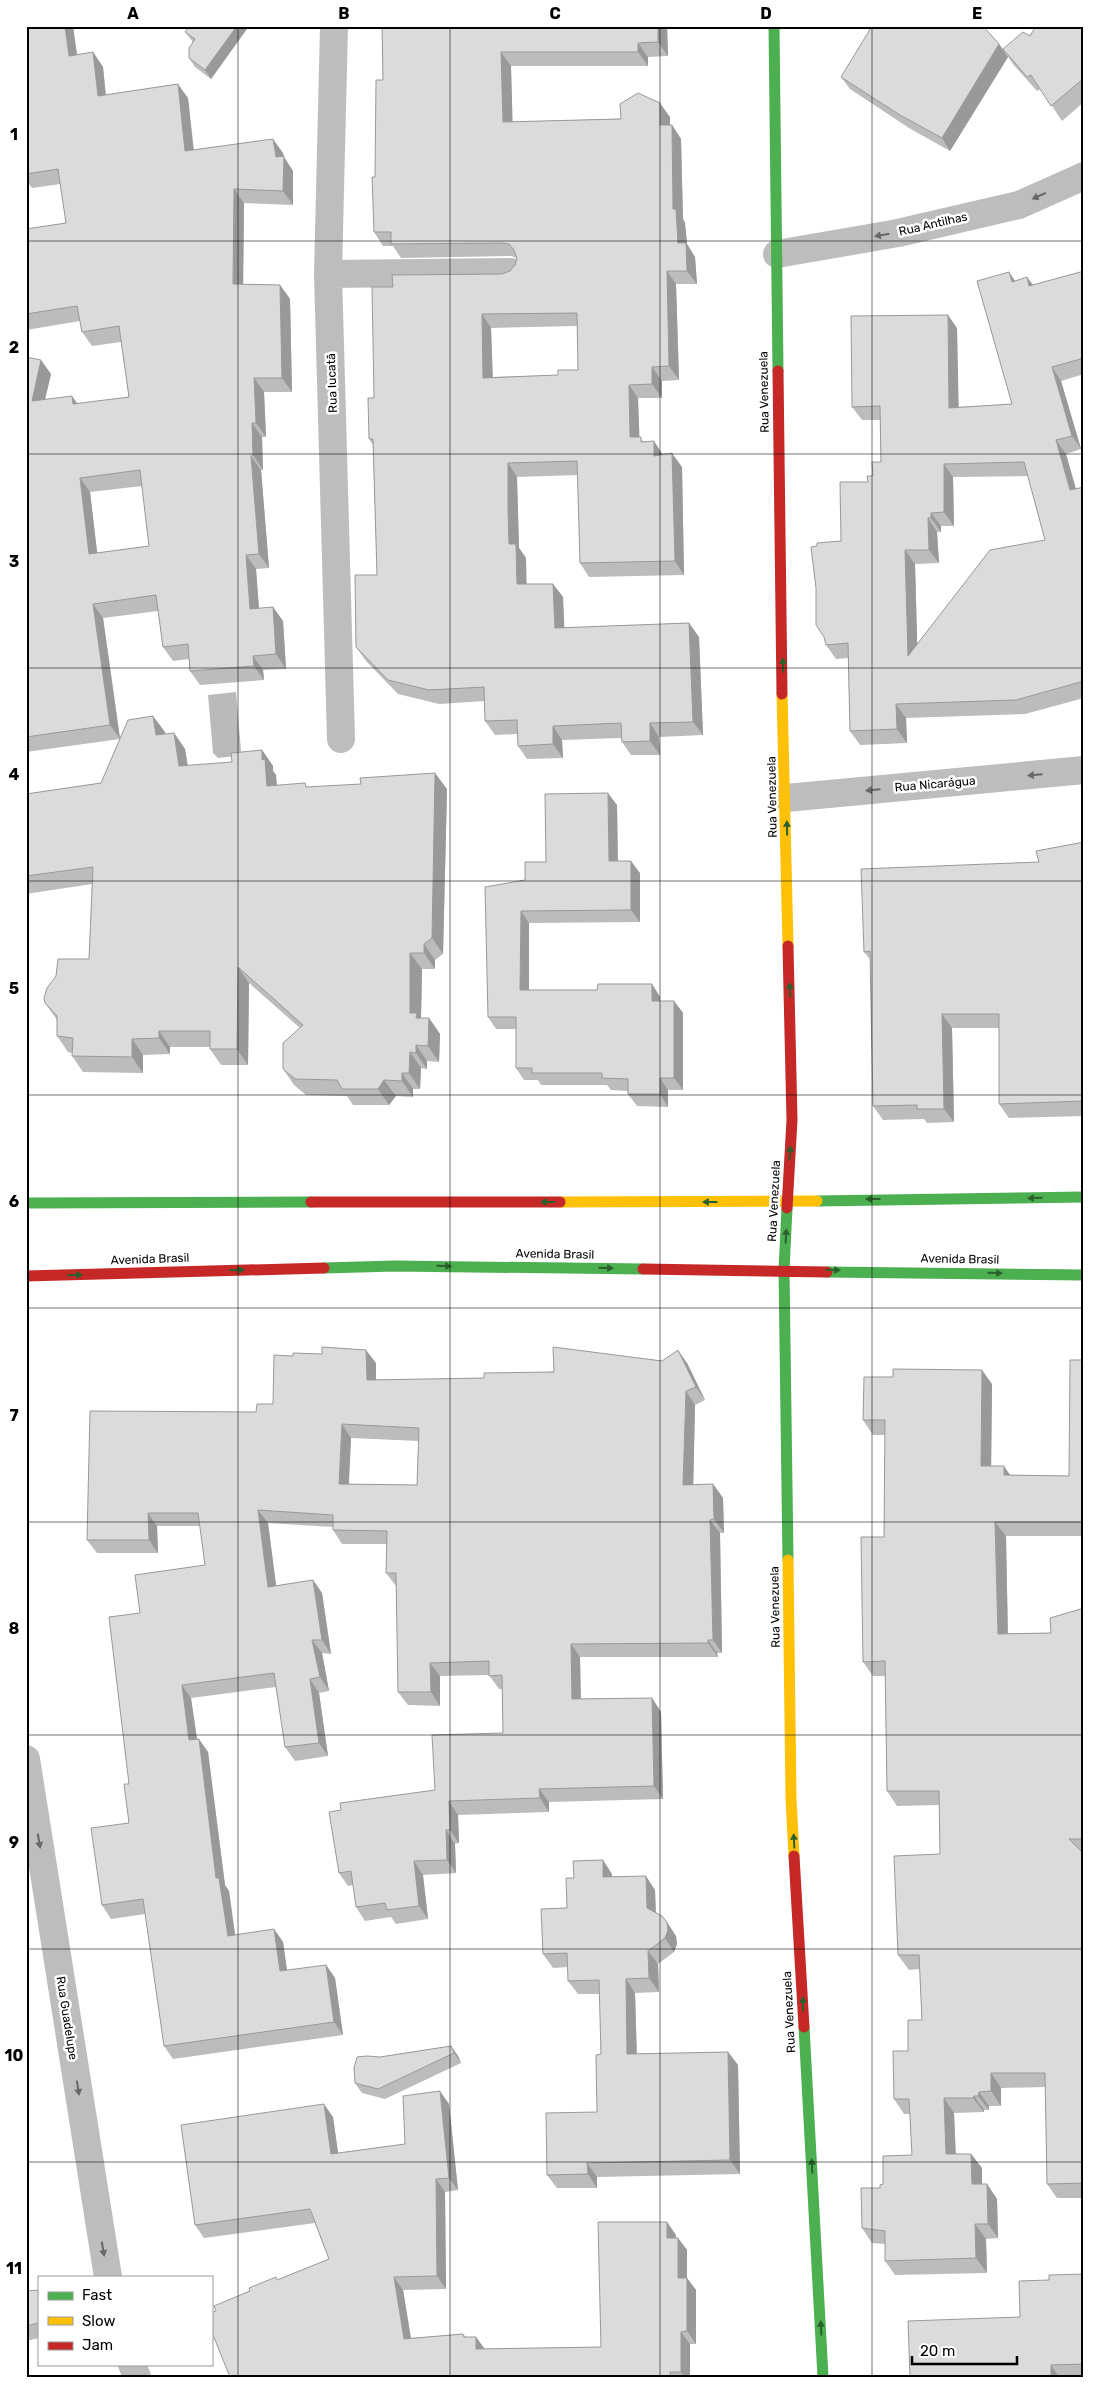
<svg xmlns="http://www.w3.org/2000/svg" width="1110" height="2403" font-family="Rubik,sans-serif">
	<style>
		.water { fill: #bababa }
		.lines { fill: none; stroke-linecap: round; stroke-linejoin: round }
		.street { stroke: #bdbdbd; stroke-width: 28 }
		.fast { stroke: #4caf50; stroke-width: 11 }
		.slow { stroke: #ffc107; stroke-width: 11 }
		.jam { stroke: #c62828; stroke-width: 11 }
		.wall { fill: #bcbcbc; fill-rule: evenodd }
		.shaded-wall { fill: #999 }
		.building { fill: #dbdbdb; stroke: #999; fill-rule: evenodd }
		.oneway { fill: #686868 }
		.oneway2 { fill: #2a602c }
		.grid { fill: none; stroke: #000; stroke-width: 1; stroke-opacity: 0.55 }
		.labels { text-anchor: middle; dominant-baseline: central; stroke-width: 5; stroke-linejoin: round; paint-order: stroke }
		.street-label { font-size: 12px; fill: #000; stroke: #fff }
		.neatline { fill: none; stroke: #000; stroke-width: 2 }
		.grid-label { font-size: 16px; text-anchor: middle; font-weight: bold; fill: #000 }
	</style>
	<rect width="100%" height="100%" fill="#fff"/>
	<path class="water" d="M236,692L241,751L237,756L218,758L213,753L208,695Z"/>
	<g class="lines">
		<path class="street" d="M334,26L328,274L341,739
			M777,254L898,233L1019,205L1084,176
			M328,274L511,272
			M786,798L1084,770
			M26,1759L108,2277
			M132,2364L137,2377"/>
		<path class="fast" d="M774,26L778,371
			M817,1201L1084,1197
			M26,1203L311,1202
			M787,1208L784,1270L788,1560
			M324,1268L395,1266L643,1269
			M827,1272L1084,1275
			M804,2027L823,2377"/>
		<path class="slow" d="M782,694L788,946
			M560,1202L817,1201
			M788,1560L791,1798L794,1856"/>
		<path class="jam" d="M778,371L782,694
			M311,1202H560
			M787,1208L792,1120L788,946
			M643,1269L827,1272
			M26,1276L324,1268
			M794,1856L804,2027"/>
	</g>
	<path class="wall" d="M26,26H73L77,55L93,52L103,67L106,95L188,98L194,150L283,153L284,157L293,171V205L244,203L243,284L280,285L290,299L292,392H264L266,437H262L263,470H261L269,568L256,569L259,608L273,607L283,621L286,669L263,670L264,680L200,685L190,671L189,659L173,661L163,647L158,611L103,618L120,738L165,732V734L174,733L185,749L188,766L232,762L262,750L273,766V771L276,775L277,785L308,787L447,789L443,954L435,960V969H422L421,1018H429L440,1034L439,1062L427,1061V1069L421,1068L420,1089H413V1097L396,1096L389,1105H353L347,1096L306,1095L294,1085L283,1069L300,1028L249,983L248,1065H221L210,1049V1047H170V1054L143,1055V1073L83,1072L72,1056V1053L68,1052L57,1036V1020L45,1003L89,959L92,884L26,894V794L101,783L120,739L26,752V357L51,374L45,400L78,404L129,397L121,342L92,346L82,332L80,321L26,330V229L66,223L60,184L32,188L26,180ZM142,486L149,546L97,553L90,492Z
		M189,26H249L211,79L195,67L189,58L193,42L185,32Z
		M382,26H667L668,56L648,57V66H511L512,122L670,117V125H672L681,139L683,219L685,223L687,244L695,257L697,284H676L679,380L662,381V398H638L639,437L644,442L682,467L684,575L589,577L580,563L578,475L517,477L519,548L526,558V584H553L563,597L564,628L689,623L699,637L703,735L659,737L660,755H631L622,742L621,738L562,740L563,758L527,759L518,746V734L495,735L485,721V701L439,704L398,694L366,661L356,647L377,575L373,445L369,439L374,398L393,287L502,274L510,271L515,265L517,258L511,256L401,258L393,246H383L374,232L375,177L383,80ZM577,326L578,370L558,375L493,377L491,328Z
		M1084,26V102L1062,121L1041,89L1037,91L1013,64L1003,49L1030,36Z
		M999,44L1008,57L950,151L909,128L850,89L841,77Z
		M1084,271V374L1061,381L1081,449L1066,454L1076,489L1084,487V698L1025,714L906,718L907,743L860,745L850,731L848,658L836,659L826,645L817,546L841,541L868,482L873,476L881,462L880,420H862L852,407L957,328L958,407L1012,404L1015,281L1027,277L1033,285ZM1028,476L1045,540L917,644L915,564L939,563L937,532H941V526H954L953,477Z
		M617,805L618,861L640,873V922L529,923V990H597L652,984L660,997V1001H674L683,1013V1090H668V1107L637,1106L628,1094V1091L611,1090L607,1085H541L538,1080H524L516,1068V1029H496L488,1017L525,880L546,862Z
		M1084,842V1116L1009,1118L999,1104V1028H952L954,1122L927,1123L924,1119L883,1120L873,1106L870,959L864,952L1039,862Z
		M1084,1360V1536H1006L1008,1633H1051L1084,1608V2198H1057L1047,2184L1045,2087L1001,2088V2106H989V2110H984V2112L954,2113L956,2154H971L982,2168V2184H987L997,2199L998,2238L986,2239L987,2273L895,2275L885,2261V2244L872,2243L862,2228L880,2188L912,2155L910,2114H904L894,2099L908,2051L922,2020L920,1969L909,1970L898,1955L940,1854L939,1805L897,1806L887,1791L885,1676H873L863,1662L884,1537L885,1435H873L863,1420L893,1377L992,1384L991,1466L1011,1475L1069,1476Z
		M662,1361L687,1363L705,1400L695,1405L693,1485L713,1484L723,1498L724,1533H720L722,1653H717L718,1657H580L581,1699L652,1698L661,1712L663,1799L549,1802V1812L458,1815L459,1843L455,1844L456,1873L423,1875L428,1919L396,1924L391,1917L365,1921L356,1907L353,1885L348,1886L339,1873L341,1810L435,1790L503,1733L502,1689H499L489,1675L440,1676V1706L408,1705L398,1692L396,1586L386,1573L387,1544H342L333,1530V1527L268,1523L276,1586L313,1580L322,1593L331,1654L322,1653L329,1691L319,1693L328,1756L295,1761L285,1747L276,1687L191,1698L197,1739L208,1752L225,1885L229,1891L235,1935L274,1929L283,1942L287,1970L326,1965L335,1978L343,2035L173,2059L164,2046L145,1914L111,1919L102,1905L129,1823V1784L140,1613L205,1565L200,1526H157L158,1553H97L87,1540L256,1412L273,1404L376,1363V1380L484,1378ZM351,1438L419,1441L417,1485L349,1484Z
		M612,1874V1877L655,1890L656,1913L676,1936L677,1944L674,1952L658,1964L659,1992L635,1993L637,2054L728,2052L738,2065L740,2174L597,2177V2188H557L547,2175L597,2112L601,2054L600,1994H578L568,1981V1967L553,1968L543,1954L567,1908Z
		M451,2046L458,2056L461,2063L385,2099L362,2093L355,2083L380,2057Z
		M449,2104L458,2190L445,2192L446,2289L403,2290L411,2338L463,2334L466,2337H476L485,2349L601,2347L676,2235V2238H678L687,2250V2278L696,2290V2344H690V2377H230L216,2311L250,2291L329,2259L315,2223L204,2238L195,2225L333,2117L338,2153L405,2144Z
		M1084,2274V2377H910L1020,2317L1049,2280Z
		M39,2290V2338L26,2341V2291Z"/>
	<path class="shaded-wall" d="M65,26H73L79,70L69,56Z
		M237,26H249L211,79L205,70Z
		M658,26H667L668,56L658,42Z
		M638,43L648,57V66L638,52Z
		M999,44L1008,57L950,151L942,138Z
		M93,52L103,67L107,110L98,96Z
		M501,52L511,66L513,136L503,122Z
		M178,84L188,98L195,165L185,151Z
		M660,103L670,117V139L660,125Z
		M672,125L681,139L683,219L685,223L687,244L695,257L697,284L687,271L678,243L673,209Z
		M273,139L283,153L284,157L293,171V205L283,191L276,157Z
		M234,189L244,203L243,298L233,284Z
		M667,271L676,284L679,380L669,366Z
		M1009,272L1018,285L1012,282Z
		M1027,277L1037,291L1029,286Z
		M280,285L290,299L292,392L282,378Z
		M482,314L491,328L493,391L483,378Z
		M948,315L957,328L959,421L949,408Z
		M41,360L51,374L41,416L32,401Z
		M652,367L662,381V398L652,384Z
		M1052,367L1061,381L1081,449L1072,436Z
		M254,378L264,392L266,437L256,423Z
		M629,385L638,398L640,451L630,437Z
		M72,396L82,410L73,404Z
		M252,423L262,437L263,470L253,455Z
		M1056,440L1066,454L1080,504L1070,490Z
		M654,441L663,455L654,456Z
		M672,453L682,467L684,575L675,561Z
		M251,456L261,470L269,568L259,554Z
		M508,463L517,477L519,548L526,558L527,598L517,584L509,544L508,510Z
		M944,464L953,477L954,526L944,512Z
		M80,478L90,492L99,568L89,554Z
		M931,513L941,526V532L931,518Z
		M928,518L937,532L939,563L929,550Z
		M905,550L915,564L918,669L908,656Z
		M246,555L256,569L260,623L250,609Z
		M553,584L563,597L565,642L555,628Z
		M93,604L103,618L120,739L110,725Z
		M273,607L283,621L286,669L276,654Z
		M689,623L699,637L703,735L693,722Z
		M253,656L263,670L264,680L254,666Z
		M896,704L906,718L907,743L897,729Z
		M153,716L165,732L167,751L156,735Z
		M650,723L659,737L660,755L650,741Z
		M553,726L562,740L563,758L553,744Z
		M174,733L185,749L190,782L179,766Z
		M262,750L273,766V771L276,775L278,802L267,786L262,760Z
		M435,773L447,789L443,954L432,938Z
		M608,793L617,805L618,873L609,861Z
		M631,861L640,873V922L631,910Z
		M521,911L529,923V1002L520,990Z
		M424,944L435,960V969L424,953Z
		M410,953L422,969L421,1019L428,1029L410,1013Z
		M238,967L249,983L248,1065L237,1049Z
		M652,984L660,997V1013L652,1001Z
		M674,1001L683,1013V1090L674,1078Z
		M942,1014L952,1028L954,1122L944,1109Z
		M429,1018L440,1034L439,1062L428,1046Z
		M159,1031L170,1047V1054L159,1038Z
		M132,1039L143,1055V1073L132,1057Z
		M416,1045L427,1061V1069L416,1053Z
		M410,1052L421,1068L420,1089L409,1073Z
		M402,1073L413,1089V1097L402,1081Z
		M660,1078L668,1090V1107L660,1094Z
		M384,1080L396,1096L389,1105L378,1089Z
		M366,1350L376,1363V1393L367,1380Z
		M678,1350L687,1363L705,1400L696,1387Z
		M982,1370L992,1384L991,1480L981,1466Z
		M686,1391L695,1405L693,1499L683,1485Z
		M342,1424L351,1438L348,1497L339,1484Z
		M1004,1466L1014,1481L1004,1475Z
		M713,1484L723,1498L724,1533L714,1519Z
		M258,1510L268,1523L278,1600L268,1587Z
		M148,1513L157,1526L158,1553L149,1540Z
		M710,1520L720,1533L722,1653L713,1640Z
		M995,1522L1006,1536L1008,1648L998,1634Z
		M313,1580L322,1593L331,1654L322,1640Z
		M312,1640L322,1653L329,1691L320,1677Z
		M708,1640L717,1653L718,1657L708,1643Z
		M571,1644L580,1657L581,1713L572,1699Z
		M430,1663L440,1676V1706L431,1692Z
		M310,1679L319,1693L328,1756L319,1743Z
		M182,1685L191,1698L199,1753L189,1740Z
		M652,1698L661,1712L663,1799L654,1786Z
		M199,1739L208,1752L225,1885L229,1891L237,1949L228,1936L216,1878Z
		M539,1789L549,1802V1812L540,1798Z
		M449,1801L458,1815L459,1843L450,1830Z
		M446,1830L455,1844L456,1873L447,1860Z
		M603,1860L612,1874V1891L603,1877Z
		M414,1861L423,1875L428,1919L419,1906Z
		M646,1876L655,1890L656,1922L647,1908Z
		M667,1922L676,1936L677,1944L674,1952L665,1938Z
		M274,1929L283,1942L289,1984L280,1971Z
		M648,1951L658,1964L659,1992L649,1978Z
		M326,1965L335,1978L343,2035L334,2022Z
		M626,1979L635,1993L637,2068L627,2054Z
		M451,2046L458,2056L461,2063L454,2053Z
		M728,2052L738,2065L740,2174L730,2160Z
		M991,2073L1001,2088V2106L991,2091Z
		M440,2091L449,2104L458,2190L449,2178Z
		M979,2092L989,2106V2110L978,2096Z
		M974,2096L984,2110V2112L973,2098Z
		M944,2098L954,2113L956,2169L946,2154Z
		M324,2104L333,2117L340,2167L331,2154Z
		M971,2154L982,2168V2199L972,2184Z
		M587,2163L597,2177V2188L588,2174Z
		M436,2179L445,2192L446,2289L437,2276Z
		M987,2184L997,2199L998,2238L988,2224Z
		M667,2222L676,2235V2251L667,2238Z
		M975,2224L986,2239L987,2273L976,2258Z
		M678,2238L687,2250V2278L696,2290V2344L687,2331L678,2278Z
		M394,2277L403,2290L413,2351L404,2339Z
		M681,2332L690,2344V2377H684L681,2372Z
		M476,2337L485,2350L476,2349Z
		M1051,2365L1059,2377H1051Z"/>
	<path class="building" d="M26,26H65L69,56L93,52L98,96L178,84L185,151L273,139L276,157L284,156L283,191L234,189L233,284L280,285L282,378H254L256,423H252L253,455L251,456L259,554L246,555L250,609L273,607L276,654L253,656L254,666L190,671L188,644L163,647L156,595L93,604L110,725L26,737V357L41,360L32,401L72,396L73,404L129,397L119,326L82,332L77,306L26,314V229L66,223L58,169L26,174ZM140,470L149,546L89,554L80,478Z
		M189,26H237L205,70L189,58V48L195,39L185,32Z
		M382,26H658V42L638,43V52H501L503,122L621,119L620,104L638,93L660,103V125H672L673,209H676L678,243H686L687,271H667L669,366L652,367V384L629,385L630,437H641V442L654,441V456L672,453L675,561L580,563L577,461L508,463V510L509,544H516L517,584H553L555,628L689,623L693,722L650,723V741L622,742L621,723L553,726V744L518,746L517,720L485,721L484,687L429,690L388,680L356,647L355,575H377L373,439H369L368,398H374L372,287H393L392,275L502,274L510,271L515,265L517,259L514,250L509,244L502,243L391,244V232H374L372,177H375L376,80H383ZM577,313L578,370H558V375L483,378L482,314Z
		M872,26H983L999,44L942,138L900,115L841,77Z
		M1036,26H1084V78L1051,106L1031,75L1027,77L1003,49L1023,32L1030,36Z
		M1084,271V358L1052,367L1072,436L1056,440L1070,490L1084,487V681L1016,700L896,704L897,729L850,731L848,643L826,645L824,637L816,625V588L811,547L817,546V543L841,541L840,482H868L867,476H873L872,462H881L880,406L852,407L851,316L948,315L949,408L1012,404L977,281L1009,272L1012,282L1027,277L1029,286ZM1024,462L1045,540L990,550L908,656L905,550H929L928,518H931V513L944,512V464Z
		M153,716L156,735L174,733L179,766L232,762L231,753L262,750V760L265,759L267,786L305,783L306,787L361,784L360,778L435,773L432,938L424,944V953H410V1013H417L416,1018H429L428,1046L416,1045V1053L410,1052L409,1073H402V1081L384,1080L378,1089H342L337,1080L295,1079L283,1069V1043L303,1025L238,967L237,1049H210V1031H159V1038L132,1039V1057L72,1056L73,1038L57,1036V1016L45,1003L44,998L47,988L56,976L58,959H89L93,867L26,876V794L101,783L128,720Z
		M608,793L609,861H631V910L521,911L520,990H597L598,984H652V1001H674V1078H660V1094H628V1079L602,1078V1073H532V1068H516V1017H488L485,887L525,880V862H546L545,794Z
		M1084,842V1101L999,1104V1014H942L944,1109H917V1105L873,1106L870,951L864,952L861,869L1039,862L1036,851Z
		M322,1347L366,1350L367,1380L484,1378V1373L554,1372L553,1347L662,1361L678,1350L696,1387L686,1391L683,1485L713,1484L714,1519L710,1520L713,1640H708V1643L571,1644L572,1699L652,1698L654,1786L539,1789L540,1798L449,1801L450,1830H446L447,1860L414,1861L419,1906L387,1910L385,1903L356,1907L351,1871L339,1873L329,1812L341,1810L340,1803L435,1790L432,1735L503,1733L502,1675L489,1676V1661L430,1663L431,1692H398L396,1573H386L387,1531L333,1530V1515L258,1510L268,1587L313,1580L322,1640H312L320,1677L310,1679L319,1743L285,1747L274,1673L182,1685L189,1740L199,1739L216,1878H219L228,1936L274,1929L280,1971L326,1965L334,2022L164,2046L143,1899L102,1905L91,1828L129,1823L124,1784H129L109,1617L140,1613L135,1575L205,1565L198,1513H148L149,1540H87L90,1411L256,1412L257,1404H273L274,1355L293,1356V1353L322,1354ZM342,1424L419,1428L417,1485L339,1484Z
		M1070,1360H1084V1522H995L998,1634L1051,1633L1050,1618L1084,1608V1839H1069L1084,1854V2183L1047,2184L1045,2073H991V2091L979,2092L978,2096H974L973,2098H944L946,2154H971L972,2184H987L988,2224H975L976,2258L885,2261V2231L862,2228L861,2188H880V2185L883,2184V2156L912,2155L909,2099H894L893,2051H908V2020H922L919,1955H898L894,1856L940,1854L939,1791H887L885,1661L863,1662L861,1537H884L885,1420H863L864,1377H893V1369L982,1370L981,1466H1004V1475L1069,1476Z
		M603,1860V1877L646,1876L647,1908L662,1916L667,1922L668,1930L665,1938L648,1951L649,1978L626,1979L627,2054L728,2052L730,2160L587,2163L588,2174L547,2175L546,2113L597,2112L596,2055L601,2054L599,1980L568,1981L567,1953L543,1954L541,1909L567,1908L566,1878H574L573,1861Z
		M451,2046L454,2053L378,2089L355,2083L354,2068L357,2057L367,2056L380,2057Z
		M440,2091L449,2178L436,2179L437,2276L394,2277L404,2339L463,2334L464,2337H476V2349L601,2347L598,2222H667V2238H678V2278H687V2331L681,2332V2372H670L671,2377H230L211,2330V2313L216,2311L214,2306L250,2291L249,2288L276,2277L277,2280L329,2259L310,2209L195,2225L181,2125L324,2104L331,2154L405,2144L403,2096Z
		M1084,2274V2364L1051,2365V2377H910L908,2321L1020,2317L1019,2281L1049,2280V2275Z
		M39,2290V2323L26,2326V2291Z"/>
	<defs><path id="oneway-solid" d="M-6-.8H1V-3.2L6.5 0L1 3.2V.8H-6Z" transform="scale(1.25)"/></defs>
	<g class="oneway">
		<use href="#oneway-solid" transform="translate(1039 196) rotate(156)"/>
		<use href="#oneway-solid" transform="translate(882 235) rotate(170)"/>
		<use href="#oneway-solid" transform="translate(1035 775) rotate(175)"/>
		<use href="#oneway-solid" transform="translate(873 790) rotate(175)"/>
		<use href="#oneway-solid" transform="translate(39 1841) rotate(81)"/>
		<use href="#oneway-solid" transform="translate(78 2088) rotate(81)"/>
		<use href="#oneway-solid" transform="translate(103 2249) rotate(81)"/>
	</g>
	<g class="oneway2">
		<use href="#oneway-solid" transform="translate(783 665) rotate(-92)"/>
		<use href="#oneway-solid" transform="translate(787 828) rotate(-91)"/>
		<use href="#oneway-solid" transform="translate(790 990) rotate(-91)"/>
		<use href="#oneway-solid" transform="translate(790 1153) rotate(-86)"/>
		<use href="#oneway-solid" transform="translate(1035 1198) rotate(179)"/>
		<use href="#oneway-solid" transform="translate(873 1199) rotate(-180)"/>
		<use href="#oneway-solid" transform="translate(548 1202) rotate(180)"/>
		<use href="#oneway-solid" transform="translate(710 1202) rotate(180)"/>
		<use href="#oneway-solid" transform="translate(786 1236) rotate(-87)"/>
		<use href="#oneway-solid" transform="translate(444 1266) rotate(1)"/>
		<use href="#oneway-solid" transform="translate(606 1268) rotate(1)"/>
		<use href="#oneway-solid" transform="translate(237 1270) rotate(-2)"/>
		<use href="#oneway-solid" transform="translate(833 1270) rotate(1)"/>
		<use href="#oneway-solid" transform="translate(995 1273) rotate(1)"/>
		<use href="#oneway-solid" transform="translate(75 1275) rotate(-2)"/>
		<use href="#oneway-solid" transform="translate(794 1841) rotate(-93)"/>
		<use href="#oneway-solid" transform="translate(803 2004) rotate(-93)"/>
		<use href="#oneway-solid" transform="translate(812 2166) rotate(-93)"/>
		<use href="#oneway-solid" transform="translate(821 2328) rotate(-93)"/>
	</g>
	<path class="grid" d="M238,26V2377M450,26V2377M660,26V2377M872,26V2377M26,241H1084M26,454H1084M26,668H1084M26,881H1084M26,1095H1084M26,1308H1084M26,1522H1084M26,1735H1084M26,1949H1084M26,2162H1084"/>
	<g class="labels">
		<g class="street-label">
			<text transform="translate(933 224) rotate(-13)">Rua Antilhas</text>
			<text transform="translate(332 383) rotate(-92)">Rua Iucatã</text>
			<text transform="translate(764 392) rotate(-91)">Rua Venezuela</text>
			<text transform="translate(935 784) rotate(-5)">Rua Nicarágua</text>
			<text transform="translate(772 797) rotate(-91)">Rua Venezuela</text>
			<text transform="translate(774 1201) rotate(-87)">Rua Venezuela</text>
			<text transform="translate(555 1254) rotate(1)">Avenida Brasil</text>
			<text transform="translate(150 1259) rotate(-2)">Avenida Brasil</text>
			<text transform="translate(960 1259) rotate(1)">Avenida Brasil</text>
			<text transform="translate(775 1607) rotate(-91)">Rua Venezuela</text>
			<text transform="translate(789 2012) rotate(-93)">Rua Venezuela</text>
			<text transform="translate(67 2018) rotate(81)">Rua Guadelupe</text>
		</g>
	</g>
	<rect width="1110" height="2403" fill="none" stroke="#ffffff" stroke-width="55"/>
	<rect x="38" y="2276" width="175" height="90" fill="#ffffff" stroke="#999999"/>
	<rect x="48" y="2292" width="25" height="8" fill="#4caf50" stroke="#999999"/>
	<text x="82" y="2300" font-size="15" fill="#000000">Fast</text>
	<rect x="48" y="2317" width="25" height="8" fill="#ffc107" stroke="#999999"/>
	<text x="82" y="2326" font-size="15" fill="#000000">Slow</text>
	<rect x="48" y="2342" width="25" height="8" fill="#c62828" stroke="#999999"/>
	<text x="82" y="2350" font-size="15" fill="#000000">Jam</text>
	<path d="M912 2356v8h105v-8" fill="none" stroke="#000000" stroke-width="2.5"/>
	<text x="920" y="2356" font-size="15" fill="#000000" stroke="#ffffff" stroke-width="4" paint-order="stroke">20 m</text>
	<rect x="28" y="28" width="1054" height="2348" class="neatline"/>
	<g class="grid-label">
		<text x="133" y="19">A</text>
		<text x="344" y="19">B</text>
		<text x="555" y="19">C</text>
		<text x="766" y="19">D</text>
		<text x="977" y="19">E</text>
		<text x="14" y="140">1</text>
		<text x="14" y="353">2</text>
		<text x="14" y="567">3</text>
		<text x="14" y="780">4</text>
		<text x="14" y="994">5</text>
		<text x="14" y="1207">6</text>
		<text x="14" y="1421">7</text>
		<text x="14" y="1634">8</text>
		<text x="14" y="1848">9</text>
		<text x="14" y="2061">10</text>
		<text x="14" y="2274">11</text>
	</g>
</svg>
